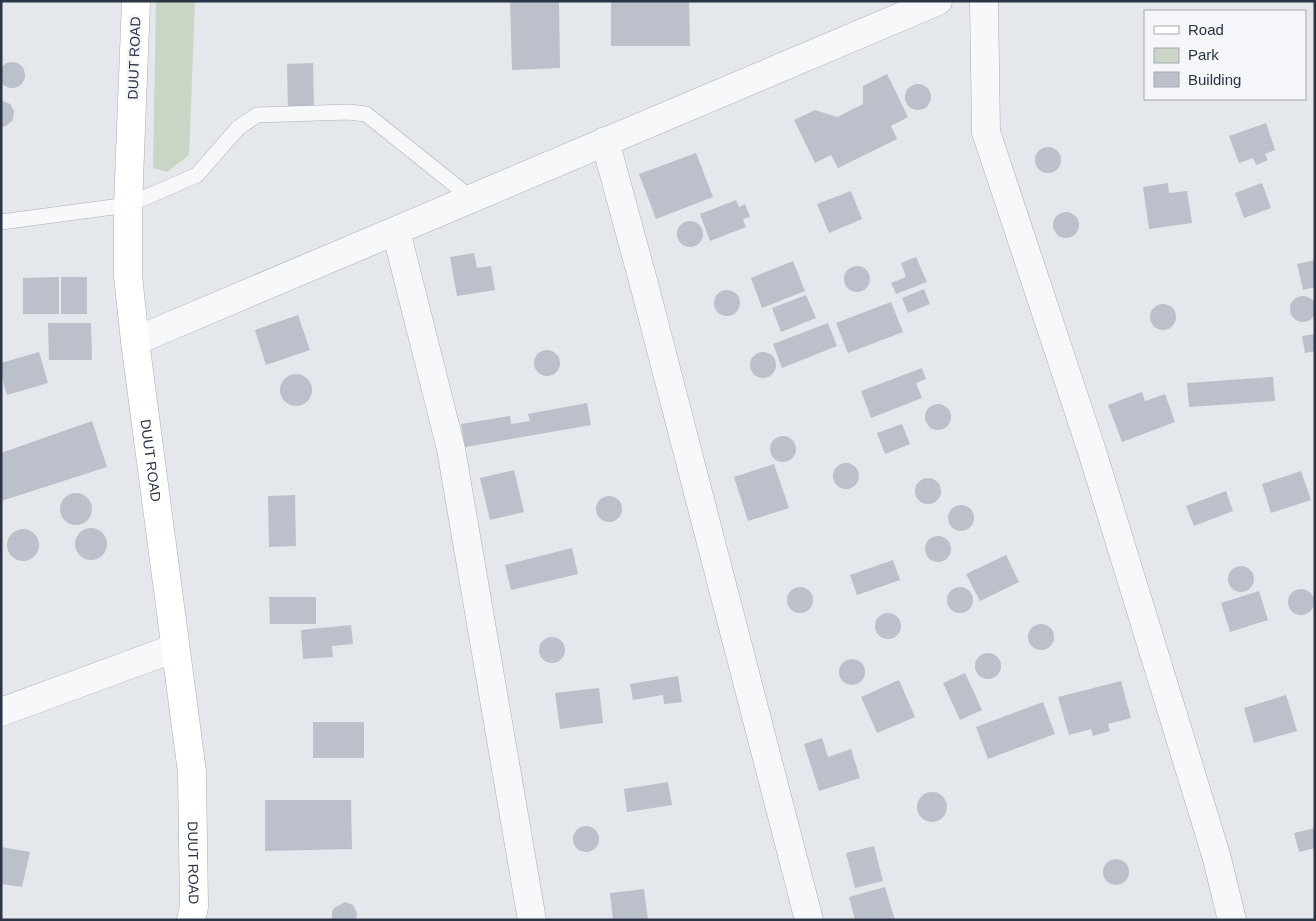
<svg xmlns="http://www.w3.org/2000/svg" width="1316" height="921" font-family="Helvetica,sans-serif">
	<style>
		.green { fill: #c9d6c5 }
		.building { fill: #bbc0ca }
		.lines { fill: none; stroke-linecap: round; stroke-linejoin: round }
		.service-casing { stroke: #a9aeb7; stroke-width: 16 }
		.minor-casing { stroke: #a9aeb7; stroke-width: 29 }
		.tertiary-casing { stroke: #a9aeb7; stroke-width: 29 }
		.secondary-casing { stroke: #a9aeb7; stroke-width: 29 }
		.service { stroke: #f7f8fa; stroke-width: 15 }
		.minor { stroke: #f7f8fa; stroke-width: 28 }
		.tertiary { stroke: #f7f8fa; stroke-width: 28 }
		.secondary { stroke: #fff; stroke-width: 28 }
		.labels { text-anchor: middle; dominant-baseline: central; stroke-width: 5; stroke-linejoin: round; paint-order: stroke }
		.street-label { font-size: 14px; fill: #2b3445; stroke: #f4f6f9 }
	</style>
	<rect width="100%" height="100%" fill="#e4e7ec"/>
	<path class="green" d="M156,1H195L189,155L167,172L153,168Z"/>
	<path class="building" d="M510,1H559L560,68L512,70Z
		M611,1H689L690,46H611Z
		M-1 75a13 13 0 1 1 26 0a13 13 0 1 1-26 0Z
		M313,63L314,109L288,110L287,64Z
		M887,74L908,117L891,126L897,139L838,168L831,155L815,163L794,120L815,110L837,117L863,104V86Z
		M905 97a13 13 0 1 1 26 0a13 13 0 1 1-26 0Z
		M1,100L10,104L14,111L13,120L6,126L1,127Z
		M1266,123L1275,150L1265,154L1268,160L1256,165L1253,158L1239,163L1229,136Z
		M1035 160a13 13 0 1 1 26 0a13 13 0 1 1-26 0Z
		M696,153L713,197L656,219L639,174Z
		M1168,183L1169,193L1187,191L1192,223L1149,229L1143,187Z
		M1262,183L1271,208L1244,218L1235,193Z
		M851,191L862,219L829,233L817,204Z
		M736,200L739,207L745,204L750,217L743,219L746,227L710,241L700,214Z
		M1053 225a13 13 0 1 1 26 0a13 13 0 1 1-26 0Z
		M677 234a13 13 0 1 1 26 0a13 13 0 1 1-26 0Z
		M474,253L477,268L491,266L495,290L457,296L450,257Z
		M916,257L927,282L896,294L891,283L906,277L901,263Z
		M1315,260V287L1303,290L1297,264Z
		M793,261L805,291L762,308L751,278Z
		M844 279a13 13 0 1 1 26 0a13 13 0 1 1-26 0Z
		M59,277V314H23V278Z
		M61,277H87V314H61Z
		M924,289L930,304L908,313L902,298Z
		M714 303a13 13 0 1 1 26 0a13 13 0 1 1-26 0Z
		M806,295L816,318L781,332L772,308Z
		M1290 309a13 13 0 1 1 26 0a13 13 0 1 1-26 0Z
		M891,302L903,332L848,353L836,323Z
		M1150 317a13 13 0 1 1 26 0a13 13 0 1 1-26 0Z
		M298,315L310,350L266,365L255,330Z
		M48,323H91L92,360H49Z
		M828,323L837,346L782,368L773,344Z
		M1315,334V351L1305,353L1302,336Z
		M534 363a13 13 0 1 1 26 0a13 13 0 1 1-26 0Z
		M39,352L48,383L7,395L1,374V363Z
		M750 365a13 13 0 1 1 26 0a13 13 0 1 1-26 0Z
		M922,368L926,379L916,383L922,398L871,418L861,391Z
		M280 390a16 16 0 1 1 32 0a16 16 0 1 1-32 0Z
		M1273,377L1275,401L1189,407L1187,383Z
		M1142,392L1145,401L1165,394L1175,422L1122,442L1108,405Z
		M587,403L591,425L465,447L461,424L510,416L511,424L530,421L528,414Z
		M925 417a13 13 0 1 1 26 0a13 13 0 1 1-26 0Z
		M92,421L107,467L1,501V453Z
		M902,424L910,444L885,454L877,433Z
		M770 449a13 13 0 1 1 26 0a13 13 0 1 1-26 0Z
		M833 476a13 13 0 1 1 26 0a13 13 0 1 1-26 0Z
		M774,464L789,508L748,521L734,477Z
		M514,470L524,512L490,520L480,478Z
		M1301,471L1311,500L1271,513L1262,484Z
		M915 491a13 13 0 1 1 26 0a13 13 0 1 1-26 0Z
		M1226,491L1233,511L1194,526L1186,506Z
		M60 509a16 16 0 1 1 32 0a16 16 0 1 1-32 0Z
		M295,495L296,546L269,547L268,496Z
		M596 509a13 13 0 1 1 26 0a13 13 0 1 1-26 0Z
		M948 518a13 13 0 1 1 26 0a13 13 0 1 1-26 0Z
		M75 544a16 16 0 1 1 32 0a16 16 0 1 1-32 0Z
		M7 545a16 16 0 1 1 32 0a16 16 0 1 1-32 0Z
		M925 549a13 13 0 1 1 26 0a13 13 0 1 1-26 0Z
		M572,548L578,574L511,590L505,565Z
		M1006,555L1019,582L980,601L966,574Z
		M893,560L900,580L857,595L850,575Z
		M1228 579a13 13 0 1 1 26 0a13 13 0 1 1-26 0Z
		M787 600a13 13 0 1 1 26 0a13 13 0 1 1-26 0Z
		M947 600a13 13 0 1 1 26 0a13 13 0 1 1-26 0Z
		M1288 602a13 13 0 1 1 26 0a13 13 0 1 1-26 0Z
		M1259,591L1268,620L1230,632L1221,603Z
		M269,597H316V624H270Z
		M875 626a13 13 0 1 1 26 0a13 13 0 1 1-26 0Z
		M1028 637a13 13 0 1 1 26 0a13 13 0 1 1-26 0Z
		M351,625L353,644L332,646L333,657L303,659L301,630Z
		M539 650a13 13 0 1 1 26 0a13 13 0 1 1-26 0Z
		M975 666a13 13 0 1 1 26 0a13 13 0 1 1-26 0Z
		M839 672a13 13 0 1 1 26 0a13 13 0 1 1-26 0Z
		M965,673L982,710L960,720L943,683Z
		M678,676L682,702L664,704L663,695L633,700L630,684Z
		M899,680L915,717L877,733L861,697Z
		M1121,681L1131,718L1108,724L1110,731L1093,736L1091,729L1069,735L1058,697Z
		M599,688L603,723L560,729L555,693Z
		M1286,695L1297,731L1254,743L1244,708Z
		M1043,702L1055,734L988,759L976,727Z
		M313,722H364V758H313Z
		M822,738L828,757L851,749L860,778L819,791L804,744Z
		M668,782L672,805L627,812L624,789Z
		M917 807a15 15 0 1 1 30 0a15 15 0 1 1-30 0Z
		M265,800H351L352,849L265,851Z
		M573 839a13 13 0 1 1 26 0a13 13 0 1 1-26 0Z
		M1315,828V848L1299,852L1294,833Z
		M874,846L883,881L855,888L846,853Z
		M1,847L30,852L22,887L1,884Z
		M1103 872a13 13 0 1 1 26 0a13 13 0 1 1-26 0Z
		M885,887L895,920H855L849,897Z
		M644,889L648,920H613L610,893Z
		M345,902L353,905L357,913L356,920H332V912L334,908Z"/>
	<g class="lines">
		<g class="service-casing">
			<path id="service" d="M1,222L128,205L197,175L238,128L257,115L348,112L366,114L471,198"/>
		</g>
		<g class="minor-casing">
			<path id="minor" d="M984,1L986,132L1091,448L1216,855L1232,920
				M605,141L645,288L809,920
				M396,231L451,449L532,920
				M1,712L175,648"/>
		</g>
		<g class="tertiary-casing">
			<path id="tertiary" d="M135,341L938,1"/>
		</g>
		<g class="secondary-casing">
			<g id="secondary">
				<path id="s1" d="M136,1L128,205V276L135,341L192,772L194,907L191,920"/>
			</g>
		</g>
		<use href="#service" class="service"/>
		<use href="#minor" class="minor"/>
		<use href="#tertiary" class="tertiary"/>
		<use href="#secondary" class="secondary"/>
	</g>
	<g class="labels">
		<g class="street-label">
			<text transform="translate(134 58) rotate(-88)">DUUT ROAD</text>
			<text stroke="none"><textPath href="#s1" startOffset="461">DUUT ROAD</textPath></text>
			<text stroke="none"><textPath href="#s1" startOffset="866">DUUT ROAD</textPath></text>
		</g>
	</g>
	<rect width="1316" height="921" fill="none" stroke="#2b3445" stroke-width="5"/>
	<rect x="1144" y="10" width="162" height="90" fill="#f4f6f9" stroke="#a4a8b1"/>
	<rect x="1154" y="26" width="25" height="8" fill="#ffffff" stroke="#a4a8b1"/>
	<text x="1188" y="35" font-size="15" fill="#2b3445">Road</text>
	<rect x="1154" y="48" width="25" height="15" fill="#c9d6c5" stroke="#a4a8b1"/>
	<text x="1188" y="60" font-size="15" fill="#2b3445">Park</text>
	<rect x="1154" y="72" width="25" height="15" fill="#bbc0ca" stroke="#a4a8b1"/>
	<text x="1188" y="85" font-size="15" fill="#2b3445">Building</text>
</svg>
